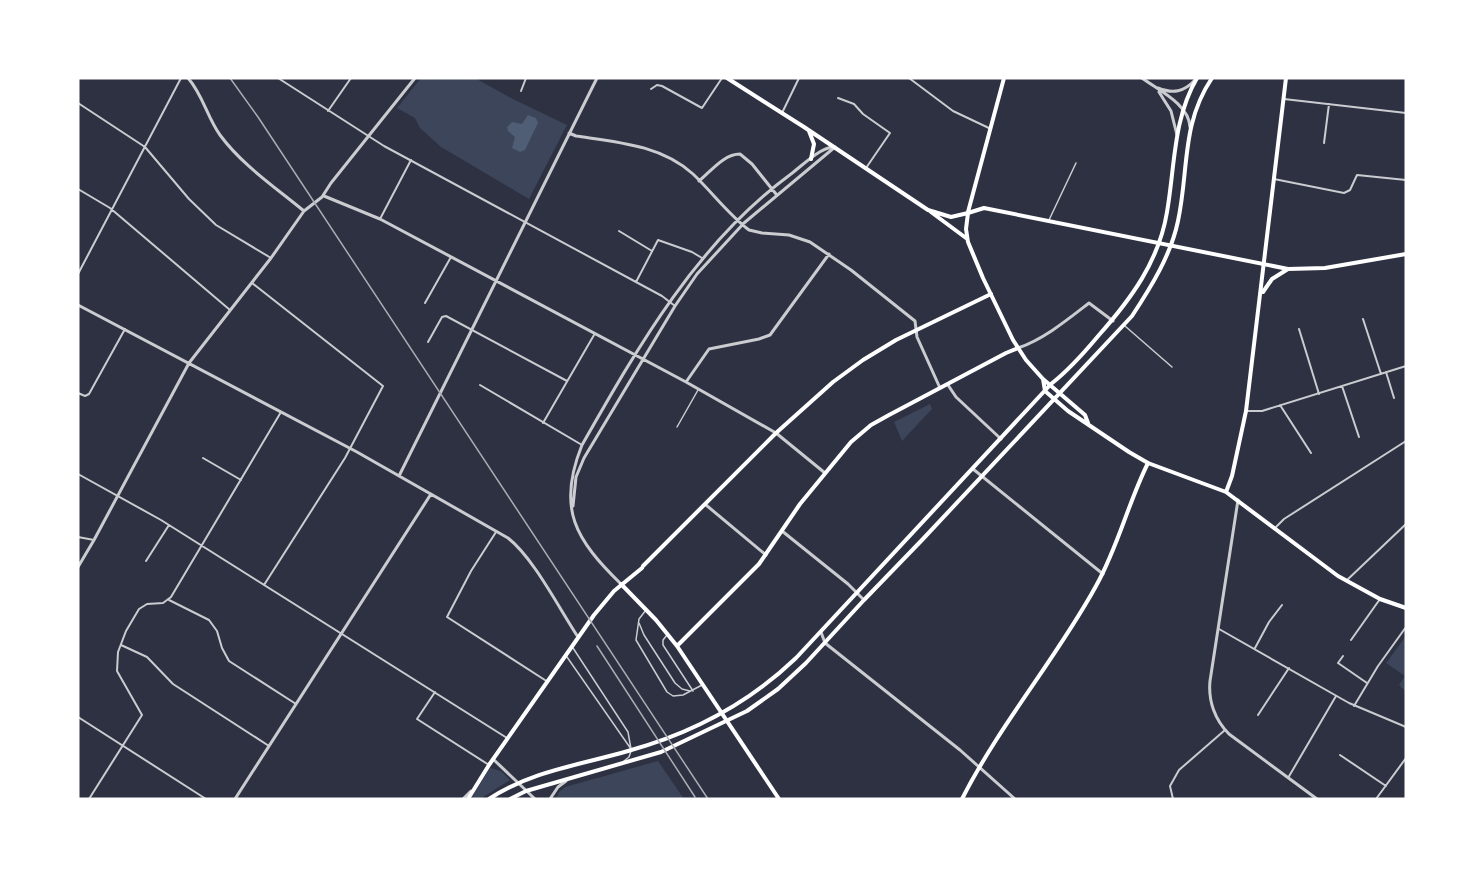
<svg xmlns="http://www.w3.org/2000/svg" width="1484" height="877" font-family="'Sofia Sans Condensed',sans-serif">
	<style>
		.green { fill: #3c4559 }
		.water { fill: #4f5d75 }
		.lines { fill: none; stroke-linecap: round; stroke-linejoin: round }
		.service { stroke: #caccd0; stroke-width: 1.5 }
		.minor { stroke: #caccd0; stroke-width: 2 }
		.tertiary { stroke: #caccd0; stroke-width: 3 }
		.secondary { stroke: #fff; stroke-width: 4 }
		.primary { stroke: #fff; stroke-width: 4 }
		.rail { stroke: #abadb3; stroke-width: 1.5 }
	</style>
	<rect width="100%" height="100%" fill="#2d3142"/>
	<path class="green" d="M421,78H475L511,98L567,125L529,199L441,147L420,128L415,118L397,108Z
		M930,404L932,409L902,441L894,422Z
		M1406,636V692L1399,685L1405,676L1386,663Z
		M658,761L684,799H556L559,792L565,787Z
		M490,768L501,771L510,780L480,799H471Z"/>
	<path class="water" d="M528,115L536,118L538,123L525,150L520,152L512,148L515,137L508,131L507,127L512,122L522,124Z"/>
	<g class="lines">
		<path class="service" d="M1049,220L1076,163
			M1125,326L1172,367
			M677,427L698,390
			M646,610L639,619L636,640L667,692L673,696L683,695L702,685
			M639,623L644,635L675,683L682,689L690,691
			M667,635L663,640V645L693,691
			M573,648L628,732L631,749
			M567,657L631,749
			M624,761L629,757L631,751"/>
		<path class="minor" d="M278,78L384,146L636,282L662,296L675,306
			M909,78L953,111L991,129
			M651,89L657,85L662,86L702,108L722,78
			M521,91L526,78
			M838,98L854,104L863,114L890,133L866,168
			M1284,99L1406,113
			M78,103L145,147L189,199L216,225L271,258
			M328,111L351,78
			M782,113L799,78
			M1324,143L1329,104
			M1274,179L1344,193L1350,190L1357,175L1406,180
			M78,189L110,208L230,310
			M380,219L411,160
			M619,231L652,251
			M78,274L181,78
			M636,282L658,240L692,252L702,258
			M252,283L383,386L345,458L264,585
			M425,303L451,257
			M1363,319L1381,374
			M1299,329L1319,394
			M428,342L442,317L446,316L567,381
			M1386,372L1394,398
			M480,385L582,445
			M1342,386L1359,437
			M78,393L85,396L89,394L125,329
			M1280,405L1311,453
			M1246,411H1262L1406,366
			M543,423L594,335
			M203,458L241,480
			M78,474L161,520L507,738
			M1275,528L1284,519L1406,441
			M496,532L471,571L447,617L548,682
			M78,537L94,540
			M146,561L169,525
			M1346,581L1406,524
			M169,600L209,620L217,631L222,648L229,661L296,704
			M1219,629L1349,703L1406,727
			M1351,640L1380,599
			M121,645L147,657L173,684L269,746
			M1255,648L1269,622L1282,605
			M1343,656L1338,663L1367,683
			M435,692L417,719L489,765
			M1354,706L1378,666L1406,627
			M1258,715L1289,668
			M78,717L206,799
			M1340,755L1386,786
			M1288,778L1336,696
			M89,799L142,715L117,671L118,652L126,631L139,609L147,604L163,603L171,597L281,412
			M1173,799L1170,786L1179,770L1225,730
			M1376,799L1406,758"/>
		<path class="tertiary" d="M188,78C203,95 207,117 220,135C242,165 275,187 304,211
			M1142,78C1158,90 1189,104 1190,127
			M1158,88C1173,94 1184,92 1195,80
			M1159,92L1171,111L1177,135
			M569,133L576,136C617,142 661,145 693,174C712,192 728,214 749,230L762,233L789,235L810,242L851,270L915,321L917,337L940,388
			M699,181C711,171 724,154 740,154L752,164L776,194
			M324,196L380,219L686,382L776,433L825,473
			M78,305L357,452L508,538C533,557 560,610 578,637
			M1018,348C1044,339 1067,320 1089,303L1113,321
			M686,382L709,349L759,339L770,335L829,254
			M948,385L956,397L1001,439
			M973,469L1103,574
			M399,476L597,78
			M1238,500L1210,681C1208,701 1215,720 1229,734L1317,799
			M706,505L766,555
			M573,506L576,477L584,458L675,306L697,274L744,223L835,147
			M782,531L848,584L864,600
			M78,567L94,540L189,363L271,258L304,211L322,197L331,183L415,78
			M621,584C576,540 556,509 582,445C639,345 697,243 791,174C803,165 818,149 833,147
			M821,632L825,643L960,750L1015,799
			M493,759L535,799
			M235,799L431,494
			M463,799L471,791
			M550,799L558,787L566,781"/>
		<path class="secondary" d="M968,212L1004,78
			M968,213L984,208L1288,269L1325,268L1406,254
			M643,566L776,433L833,382L863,360L896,340L991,294
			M621,584L656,620L677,646L779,799
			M677,646L759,564L800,504L851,442L871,425L889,415L1006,353L1018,348
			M468,799L489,765L594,615L614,591L642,568
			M962,799C1000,724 1056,659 1096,586C1118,547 1128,503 1148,463"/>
		<path class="primary" d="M727,78L804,127L928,210L951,217L968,213L966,229L968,242L983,278L1013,340L1026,360L1043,379L1085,415L1088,423
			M809,131L814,144L811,159
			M931,212L966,238
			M1263,292L1272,279L1288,269
			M1043,379L1045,391L1068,411L1129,452L1148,463L1226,492L1338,576L1380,599L1406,608
			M1226,492L1232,476L1246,411L1286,78
			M489,799C531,771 580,765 628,751C690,734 749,703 796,658L1051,384C1069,370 1084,353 1099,335C1131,299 1159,261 1167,212C1175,166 1173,119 1197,78
			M510,799L526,791L661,752L747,711L778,689L806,663L864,600L922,540L1132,316C1151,287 1171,255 1178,221C1189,170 1181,124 1212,78"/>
		<path class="rail" d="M230,78L258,117L708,799
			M597,646L695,797"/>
	</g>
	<rect width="1484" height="877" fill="none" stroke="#ffffff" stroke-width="159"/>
</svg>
